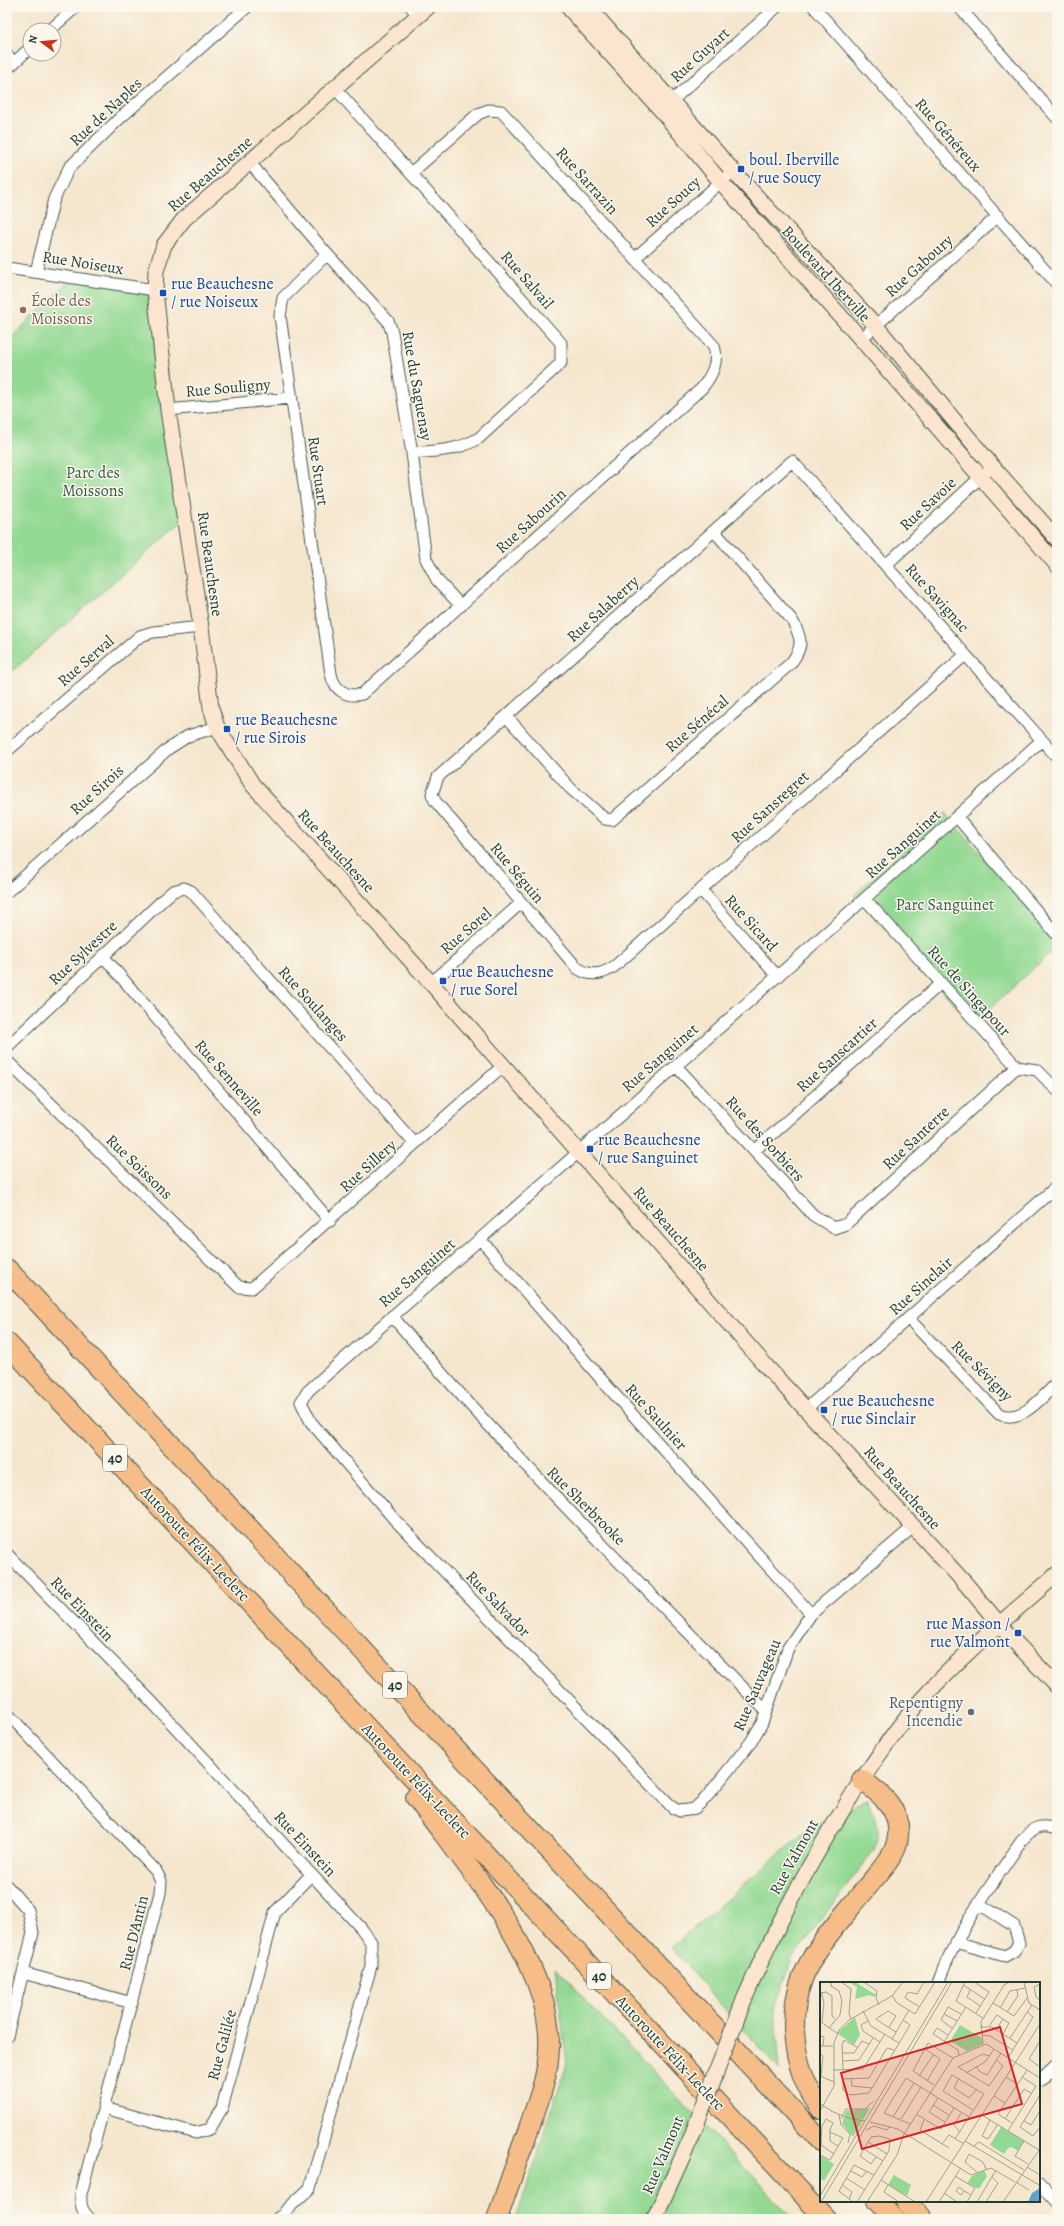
<svg xmlns="http://www.w3.org/2000/svg" width="1064" height="2226" font-family="Alegreya,serif">
	<style>
		.green { fill: #93d993; stroke: #598b64 }
		.lines { fill: none; stroke-linecap: round; stroke-linejoin: round }
		.street-casing { stroke: #3f564b; stroke-width: 13 }
		.secondary-casing { stroke: #3f564b; stroke-width: 17 }
		.highway-casing { stroke: #3f564b; stroke-width: 22 }
		.street { stroke: #fff; stroke-width: 11 }
		.secondary { stroke: #fce5cf; stroke-width: 15 }
		.highway { stroke: #f7bd88; stroke-width: 20 }
		.secondary-bridge-casing { stroke: #3f564b; stroke-width: 17; stroke-linecap: butt }
		.secondary-bridge { stroke: #fce5cf; stroke-width: 15 }
		.transit-dot { fill: #1a4fb4; stroke: #fbf7ec; stroke-width: 1.5 }
		.education-dot { fill: #8d6e63; stroke: #fbf7ec; stroke-width: 1.5 }
		.service-dot { fill: #5c6f8a; stroke: #fbf7ec; stroke-width: 1.5 }
		.labels { text-anchor: middle; dominant-baseline: central; stroke-width: 3; stroke-linejoin: round; paint-order: stroke }
		.shield { fill: #fbf7ec; stroke: #61756b; stroke-width: 1 }
		.shield-label { font-size: 15px; font-weight: bold; fill: #1f3d34 }
		.street-label { font-size: 16px; fill: #1f3d34; stroke: #fbf7ec }
		.transit-label { font-size: 16px; fill: #164399; stroke: #fbf7ec; text-anchor: start }
		.education-label { font-size: 16px; fill: #785e54; stroke: #fbf7ec; text-anchor: start }
		.park-label { font-size: 16px; fill: #365c47; stroke: #fbf7ec }
		.service-label { font-size: 16px; fill: #4e5e75; stroke: #fbf7ec; text-anchor: end }
		.inset-road { fill: none; stroke: #9fa290; stroke-width: 1 }
		.view { fill: #d62828; fill-opacity: 0.15; stroke: #d62828; stroke-width: 2 }
		.inset-edge { fill: none; stroke: #1f3d34; stroke-width: 2 }
	</style>
	<rect width="100%" height="100%" fill="#fbf7ec"/>
	<filter id="ink" filterUnits="userSpaceOnUse"><feTurbulence type="fractalNoise" baseFrequency=".025" numOctaves="2"/><feDisplacementMap in="SourceGraphic" scale="8" xChannelSelector="R" yChannelSelector="G"/><feConvolveMatrix kernelMatrix="1 2 1 2 8 2 1 2 1" color-interpolation-filters="sRGB"/></filter>
	<filter id="wash" filterUnits="userSpaceOnUse"><feTurbulence type="fractalNoise" baseFrequency=".012" numOctaves="4" result="noise"/><feDisplacementMap in="SourceGraphic" scale="16" xChannelSelector="R" yChannelSelector="G"/><feGaussianBlur stdDeviation="0.9" result="paint"/><feColorMatrix in="noise" values="0 0 0 0 0 0 0 0 0 0 0 0 0 0 0 0 0 1.4 0 .05"/><feComposite in="paint" operator="in"/></filter>
	<g filter="url(#wash)">
		<rect width="100%" height="100%" fill="#f5e6ce"/>
		<path class="green" d="M73,277L155,290L186,518L7,676V342Z
			M945,813L1057,942V947L973,1024L854,895Z
			M867,1799L879,1828L874,1850L792,1959L775,2009L780,2070L671,1948L807,1830Z
			M555,1968L793,2219H516L567,2064Z"/>
	</g>
	<g filter="url(#ink)">
		<g class="lines">
			<g class="street-casing">
				<path id="street" d="M411,7L419,15
					M814,7L1057,284
					M959,7L1057,118
					M50,30L76,7
					M7,55L14,63
					M7,69L30,48
					M335,88L561,343V363L479,438C457,451 437,451 412,453
					M666,106L777,7
					M250,163L327,254L388,321L392,332L412,453L426,559L437,580L461,606
					M327,254L283,298L280,316L331,674C334,690 347,698 362,694L702,388C712,375 719,362 714,346L501,111L488,110L478,114L411,173
					M635,258L733,171
					M7,268L155,290
					M36,272L54,199L69,168L120,118L247,7
					M861,339L998,216
					M168,410L291,398
					M886,565L985,473
					M965,655L615,966C602,975 591,977 577,968L435,801L432,794L438,777L792,461L1057,757
					M507,717L570,788L605,819L612,820L791,663C804,645 802,639 792,620L715,532
					M7,751L140,636L153,632L201,627
					M957,817L1057,935
					M701,890L778,977
					M7,892L168,749L188,736L217,727
					M865,899L1017,1067L1037,1070L1057,1090
					M103,956L330,1221
					M431,983L521,903
					M7,1047L166,897L173,891L184,888L191,891L415,1144
					M7,1061L217,1266L239,1287L252,1288L504,1065
					M676,1066L813,1215L834,1228L846,1224L1017,1067
					M755,1150L940,984
					M480,1239L608,1387L811,1614
					M392,1316C509,1454 639,1582 766,1711
					M908,1318L999,1414C1022,1424 1042,1397 1057,1383
					M806,1409L1057,1186
					M913,1527L811,1614L788,1648L762,1723L751,1742L705,1799L695,1808L688,1810L680,1811L673,1808L394,1519L311,1422L301,1402L308,1391C553,1174 799,959 1042,740
					M7,1554L150,1700L361,1928L371,1942V1966L310,2188L277,2219
					M7,1713L156,1871L161,1881L160,1893L81,2194C80,2206 82,2211 90,2219
					M7,1886L28,1910L33,1933L7,2036
					M955,1942L1005,1956L1014,1951L1019,1943L1014,1926L978,1903
					M23,1973L132,2003
					M938,1983C957,1930 991,1885 1023,1839C1033,1827 1041,1824 1057,1829
					M1039,2081L1057,2064
					M104,2108L196,2133L210,2129L222,2108L275,1912L311,1875
					M1039,2185L1057,2205"/>
			</g>
			<g class="secondary-casing">
				<path id="secondary" d="M428,7L184,219L164,245L156,271L155,290L168,410L201,627L211,708L217,727L252,784L431,983L766,1366L965,1583L1011,1638L1057,1686
					M568,7L661,110L720,181L861,339L1057,565
					M588,7L733,171L876,326L992,466L1057,539
					M744,2000C775,1927 811,1859 854,1792C876,1759 897,1726 924,1697C965,1651 1012,1614 1057,1574
					M654,2219L691,2138"/>
			</g>
			<g class="highway-casing">
				<path id="highway" d="M7,1269L821,2141
					M7,1343L826,2219
					M416,1797C464,1864 554,1962 549,2049C548,2078 537,2104 528,2131C517,2160 507,2190 497,2219
					M821,2109C790,2066 785,2008 810,1962C825,1935 848,1911 867,1887C879,1872 897,1855 898,1836C901,1809 881,1794 862,1780
					M878,2201L895,2219
					M906,2201L922,2219"/>
			</g>
			<use href="#street" class="street"/>
			<use href="#secondary" class="secondary"/>
			<use href="#highway" class="highway"/>
			<g class="secondary-bridge-casing">
				<path id="secondary-bridge" d="M691,2138L744,2000"/>
			</g>
			<use href="#secondary-bridge" class="secondary-bridge"/>
		</g>
	</g>
	<g class="transit-dot">
		<rect x="737" y="165" width="8" height="8" rx="2"/>
		<rect x="159" y="289" width="8" height="8" rx="2"/>
		<rect x="223" y="725" width="8" height="8" rx="2"/>
		<rect x="439" y="977" width="8" height="8" rx="2"/>
		<rect x="586" y="1145" width="8" height="8" rx="2"/>
		<rect x="820" y="1406" width="8" height="8" rx="2"/>
		<rect x="1014" y="1629" width="8" height="8" rx="2"/>
	</g>
	<circle class="education-dot" cx="23" cy="310" r="4"/>
	<circle class="service-dot" cx="971" cy="1712" r="4"/>
	<g class="labels">
		<g class="shield">
			<rect x="103" y="1445" width="24" height="26" rx="3"/>
			<rect x="383" y="1672" width="24" height="26" rx="3"/>
			<rect x="587" y="1963" width="24" height="26" rx="3"/>
		</g>
		<g class="shield-label">
			<text x="115" y="1458">40</text>
			<text x="395" y="1685">40</text>
			<text x="599" y="1976">40</text>
		</g>
		<g class="street-label">
			<text transform="translate(700 55) rotate(-42)">Rue Guyart</text>
			<text transform="translate(106 112) rotate(-43)">Rue de Naples</text>
			<text transform="translate(948 135) rotate(49)">Rue Généreux</text>
			<text transform="translate(210 174) rotate(-41)">Rue Beauchesne</text>
			<text transform="translate(587 181) rotate(48)">Rue Sarrazin</text>
			<text transform="translate(673 202) rotate(-42)">Rue Soucy</text>
			<text transform="translate(83 263) rotate(9)">Rue Noiseux</text>
			<text transform="translate(919 266) rotate(-42)">Rue Gaboury</text>
			<text transform="translate(826 274) rotate(48)">Boulevard Iberville</text>
			<text transform="translate(527 280) rotate(49)">Rue Salvail</text>
			<text transform="translate(417 386) rotate(80)">Rue du Saguenay</text>
			<text transform="translate(228 388) rotate(-5)">Rue Souligny</text>
			<text transform="translate(318 471) rotate(82)">Rue Stuart</text>
			<text transform="translate(928 504) rotate(-43)">Rue Savoie</text>
			<text transform="translate(531 521) rotate(-42)">Rue Sabourin</text>
			<text transform="translate(210 564) rotate(82)">Rue Beauchesne</text>
			<text transform="translate(937 598) rotate(48)">Rue Savignac</text>
			<text transform="translate(603 609) rotate(-42)">Rue Salaberry</text>
			<text transform="translate(86 661) rotate(-41)">Rue Serval</text>
			<text transform="translate(697 724) rotate(-41)">Rue Sénécal</text>
			<text transform="translate(97 790) rotate(-42)">Rue Sirois</text>
			<text transform="translate(770 807) rotate(-42)">Rue Sansregret</text>
			<text transform="translate(903 844) rotate(-42)">Rue Sanguinet</text>
			<text transform="translate(336 851) rotate(48)">Rue Beauchesne</text>
			<text transform="translate(517 873) rotate(50)">Rue Séguin</text>
			<text transform="translate(751 923) rotate(48)">Rue Sicard</text>
			<text transform="translate(466 931) rotate(-41)">Rue Sorel</text>
			<text transform="translate(83 953) rotate(-43)">Rue Sylvestre</text>
			<text transform="translate(969 991) rotate(48)">Rue de Singapour</text>
			<text transform="translate(313 1004) rotate(48)">Rue Soulanges</text>
			<text transform="translate(837 1055) rotate(-42)">Rue Sanscartier</text>
			<text transform="translate(660 1058) rotate(-41)">Rue Sanguinet</text>
			<text transform="translate(229 1078) rotate(49)">Rue Senneville</text>
			<text transform="translate(916 1138) rotate(-43)">Rue Santerre</text>
			<text transform="translate(765 1139) rotate(48)">Rue des Sorbiers</text>
			<text transform="translate(368 1166) rotate(-42)">Rue Sillery</text>
			<text transform="translate(139 1167) rotate(44)">Rue Soissons</text>
			<text transform="translate(671 1229) rotate(49)">Rue Beauchesne</text>
			<text transform="translate(417 1273) rotate(-41)">Rue Sanguinet</text>
			<text transform="translate(921 1286) rotate(-42)">Rue Sinclair</text>
			<text transform="translate(982 1371) rotate(45)">Rue Sévigny</text>
			<text transform="translate(656 1417) rotate(48)">Rue Saulnier</text>
			<text transform="translate(902 1488) rotate(48)">Rue Beauchesne</text>
			<text transform="translate(586 1506) rotate(45)">Rue Sherbrooke</text>
			<text transform="translate(195 1544) rotate(47)">Autoroute Félix-Leclerc</text>
			<text transform="translate(498 1604) rotate(46)">Rue Salvador</text>
			<text transform="translate(82 1609) rotate(46)">Rue Einstein</text>
			<text transform="translate(757 1685) rotate(-67)">Rue Sauvageau</text>
			<text transform="translate(416 1781) rotate(47)">Autoroute Félix-Leclerc</text>
			<text transform="translate(305 1844) rotate(47)">Rue Einstein</text>
			<text transform="translate(794 1857) rotate(-61)">Rue Valmont</text>
			<text transform="translate(134 1933) rotate(-76)">Rue D'Antin</text>
			<text transform="translate(222 2045) rotate(-75)">Rue Galilée</text>
			<text transform="translate(670 2053) rotate(47)">Autoroute Félix-Leclerc</text>
			<text transform="translate(663 2155) rotate(-67)">Rue Valmont</text>
		</g>
		<g class="transit-label">
			<text x="749" y="160">boul. Iberville<tspan x="749" dy="18">/ rue Soucy</tspan></text>
			<text x="171" y="284">rue Beauchesne<tspan x="171" dy="18">/ rue Noiseux</tspan></text>
			<text x="235" y="720">rue Beauchesne<tspan x="235" dy="18">/ rue Sirois</tspan></text>
			<text x="451" y="972">rue Beauchesne<tspan x="451" dy="18">/ rue Sorel</tspan></text>
			<text x="598" y="1140">rue Beauchesne<tspan x="598" dy="18">/ rue Sanguinet</tspan></text>
			<text x="832" y="1401">rue Beauchesne<tspan x="832" dy="18">/ rue Sinclair</tspan></text>
			<text x="1010" y="1624" text-anchor="end">rue Masson /<tspan x="1010" dy="18">rue Valmont</tspan></text>
		</g>
		<g class="education-label">
			<text x="31" y="301">École des<tspan x="31" dy="18">Moissons</tspan></text>
		</g>
		<g class="park-label">
			<text x="93" y="473">Parc des<tspan x="93" dy="18">Moissons</tspan></text>
			<text x="945" y="905">Parc Sanguinet</text>
		</g>
		<g class="service-label">
			<text x="963" y="1703">Repentigny<tspan x="963" dy="18">Incendie</tspan></text>
		</g>
	</g>
	<g transform="translate(820 1982)">
		<rect width="220" height="220" fill="#f5e6ce"/>
		<path d="M29,0H35L56,13L55,15L49,13L35,17L37,5ZM35,35L40,53L34,63L17,51ZM140,43L162,56L163,62L147,69L130,59ZM50,126L33,155L22,142L26,129ZM181,145L204,159L198,169L192,165L188,166L184,172L170,163ZM0,173L14,182L4,199L0,196ZM164,188L167,194L159,207L147,201L152,194ZM74,193L91,203L87,214L68,203Z" fill="#93d993"/>
		<path d="M220,206V220H208L212,211Z" fill="#639fd3"/>
		<path class="inset-road" d="M21,0L31,7L29,31L31,37M44,0L57,9L56,16L59,23M145,0L136,19L163,36M154,0L169,10L156,31M204,0L209,21L220,28M220,2L214,5L216,15L220,18M143,3L165,17M0,7L4,20L2,41L17,51M150,8L147,15L160,24M1,11L6,10L12,14V34L15,37M72,13L77,21L95,32L115,0M173,21L194,34L207,16M100,25L85,16L88,10L97,12L104,0M180,26L190,9L205,6M43,29L51,44L79,61M187,30L198,14L197,8M124,32L137,39M48,39L41,43L43,49L60,60M169,44L177,33L189,41L183,52M69,45L76,34L68,29L56,37L57,38L76,50M160,45H172L197,61M9,46L20,33L22,19L19,9L11,4L12,0M132,46L121,38L128,25L141,32M176,48L183,37M128,53L117,46L113,52L138,68L139,73M162,53L170,54L193,68M0,54L4,55L3,64M190,56L212,23M72,57L89,28M220,59L209,77L220,85M124,60L146,25M163,62L161,40L184,3L190,0M0,64H13M105,67L120,77L107,99M74,68L67,66L49,96L23,97V108L30,113L49,111L90,43L83,38M22,71H34L42,59L49,62M0,72L3,74L1,95M169,74L163,72L138,85L169,104L183,84L176,78M188,76L213,35L207,30M23,79L39,78L53,56M156,84L159,89L167,93L181,71M13,88L43,87L65,52M23,88L22,63L24,58L37,65M146,91L165,80L174,67M0,94L14,100M99,94L114,72M186,95L197,102M31,96L32,104L52,106M139,96L134,106L149,116L157,107M114,103L93,89L108,61L133,76M220,113L200,145L213,154L220,145M174,114L185,121M118,116L109,130L125,140M0,122L12,129M113,123L129,133M0,129L14,104V61L19,48L29,38L72,14L83,0M11,129L28,136L45,139M96,132L121,147L134,126M19,133L21,143L30,152L28,161M162,133L219,168M73,135L94,101M21,137L26,127H45L54,119M81,137L101,105M185,137L204,107L211,111M104,138L100,148L129,166M170,138L162,154L168,157L178,142M204,139L211,143L220,129M50,140L78,147L151,193L171,186L195,200M192,141L178,132L207,88M90,142L64,131L86,96L149,135M46,148L54,144L67,148L70,144M188,149L216,104L202,95M140,150L134,143L141,131M135,157L164,112L132,93L123,109L153,128M145,159L219,203M204,159L195,174L208,182M48,160L67,172M122,162L129,153L144,162M154,164L159,160L204,188M44,167L63,179M14,172L1,163L2,144L6,137L13,141L10,148V159L18,164M0,173L10,178L23,156L10,150M207,185L220,193M31,189L42,195L47,189M158,191L145,180L149,172L163,180L166,187M135,194L155,206L147,220M26,196L45,208M61,198L95,220M196,200L209,208M22,203L32,210L29,217M68,203L64,210L79,220M144,209L141,213L136,209L139,205L144,209L151,213M124,211L137,220M0,214L128,0M1,220L132,0M33,220L19,209L34,183L54,193M37,220L69,169L70,157L59,154L51,155L40,174L51,182L56,175M47,220L77,173L84,152L133,76L166,62L220,96M106,220L220,42M119,220L140,187M157,220L176,188M166,220L178,201L172,195M183,220L220,167"/>
		<path class="view" d="M180,45L202,122L42,167L21,91Z"/>
		<rect width="220" height="220" class="inset-edge"/>
	</g>
	<rect width="1064" height="2226" fill="none" stroke="#fbf7ec" stroke-width="24"/>
	<g transform="translate(42 42) rotate(286)"><circle r="19" fill="#fbf7ec" stroke="#a3ada2"/>
	<path d="M0-3L7 15L0 10L-7 15Z" fill="#c8321e"/>
	<text y="-6" font-size="11" font-weight="bold" text-anchor="middle" fill="#1f3d34">N</text>
	</g>
</svg>
